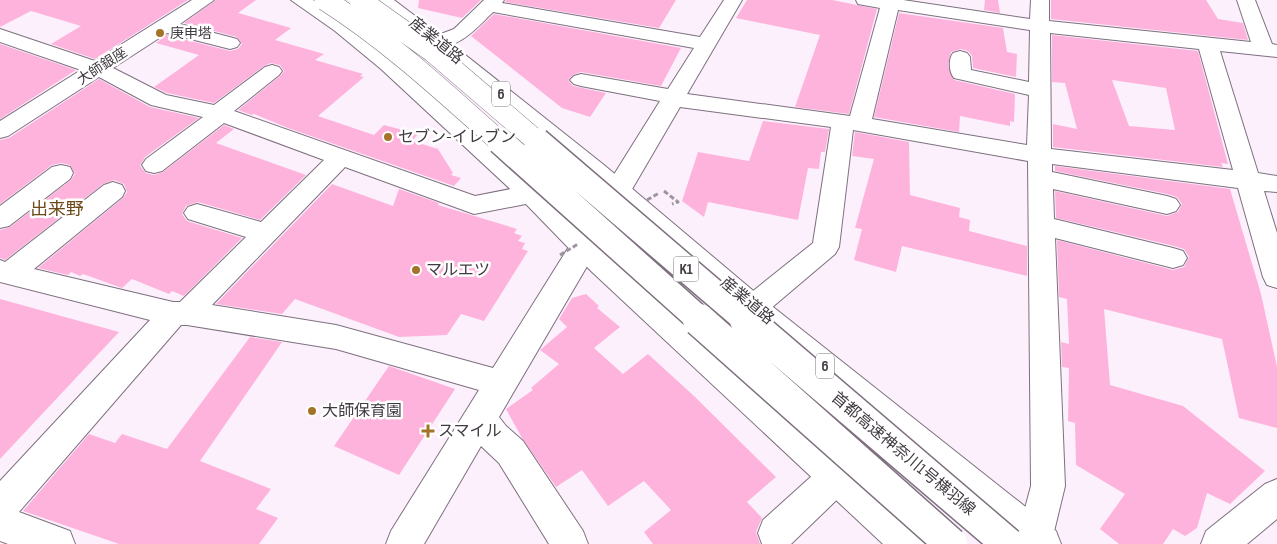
<svg xmlns="http://www.w3.org/2000/svg" width="1277" height="544" font-family="'Sofia Sans Condensed','Noto Sans JP',sans-serif">
	<style>
		.building { fill: #feb3dc; fill-rule: evenodd }
		.lines { fill: none; stroke-linecap: round; stroke-linejoin: round }
		.minor-casing { stroke: #7e707f; stroke-width: 2 }
		.major-casing { stroke: #7e707f; stroke-width: 2 }
		.path { stroke: #9e959f; stroke-width: 3; stroke-dasharray: 5 2.5; stroke-linecap: butt }
		.minor { fill: #fff; fill-rule: evenodd }
		.major { fill: #fff; fill-rule: evenodd }
		.highway-bridge-far2-casing { stroke: #7e707f; stroke-width: 22; stroke-linecap: butt }
		.highway-bridge-far1-casing { stroke: #7e707f; stroke-width: 29; stroke-linecap: butt }
		.highway-bridge-casing { stroke: #7e707f; stroke-width: 35; stroke-linecap: butt }
		.path-bridge { stroke: #9e959f; stroke-width: 3; stroke-dasharray: 5 2.5; stroke-linecap: butt }
		.highway-bridge-far2 { stroke: #fff; stroke-width: 21 }
		.highway-bridge-far1 { stroke: #fff; stroke-width: 26 }
		.highway-bridge { stroke: #fff; stroke-width: 32 }
		.poi-dot { fill: #a47228; stroke: #fff; stroke-width: 2 }
		.labels { text-anchor: middle; dominant-baseline: central; stroke-width: 5; stroke-linejoin: round; paint-order: stroke }
		.far-poi-label { font-size: 14px; fill: #403a41; stroke: #fff; text-anchor: start }
		.far-street-label { font-size: 14px; fill: #403a41; stroke: #fff }
		.shield { fill: #fff; stroke: #79757a; stroke-width: 1 }
		.shield-label { font-size: 15px; font-weight: bold; fill: #403a41 }
		.street-label { font-size: 16px; fill: #403a41; stroke: #fff }
		.poi-label { font-size: 16px; fill: #403a41; stroke: #fff; text-anchor: start }
		.neighbourhood-label { font-size: 18px; fill: #6d4a18; stroke: #fff }
	</style>
	<rect width="100%" height="100%" fill="#fcf0fd"/>
	<path class="building" d="M0,0H188L95,59L51,44L81,26L31,11L0,27Z
		M216,0H256L238,13L291,28L275,40L324,54L315,60L363,74L360,76L364,77L318,116L374,135L384,125L418,134L412,141L438,149L453,173L451,175L461,178L454,186L288,128L254,114L252,115L238,110L280,76L284,71L280,65L271,63L264,66L214,103L167,93L154,87L199,55L156,43L167,35L230,51L238,49L242,44L237,37L184,23Z
		M419,0H481L462,18L418,8Z
		M506,0H676L659,28L505,2Z
		M747,0H832L877,9L849,114L795,107L820,35L736,18Z
		M985,0H998L1000,13L984,10Z
		M1051,0H1206L1218,19L1243,23L1248,40L1051,19Z
		M899,13L1003,28L1007,52L1017,54L1016,77L973,68L972,56L968,51L961,49L951,52L948,66L954,80L1015,94L1014,122L1010,121V126L960,116L959,132L874,117Z
		M494,14L681,48L661,86L581,72L573,75L568,80L573,86L606,93L590,117L562,108L471,36Z
		M1052,35L1198,51L1228,164L1221,163L1223,167L1053,147V124L1077,129L1065,83L1052,82ZM1112,80L1166,88L1175,130L1129,126Z
		M0,44L76,70L0,119Z
		M99,79L150,107L199,118L145,157L140,166L146,173L154,175L163,172L224,125L234,129L216,143L306,175L260,220L198,202L186,206L182,214L187,221L242,238L184,296L172,291L169,294L132,279L122,288L83,274L80,276L71,272L68,275L38,268L123,198L127,192L124,184L114,180L103,184L5,260L0,258V230L10,227L71,180L75,174L70,165L61,163L52,165L0,204V140L9,138Z
		M763,121L829,129L825,152H821L819,169L808,168L798,220L708,202L704,217L682,201L698,152L749,161Z
		M855,132L909,142L910,195L960,208L959,217L970,220L969,231L1027,246V276L902,246L896,272L854,260L862,229L855,228L874,159L852,156Z
		M1055,166L1230,189L1261,294L1277,367V428L1239,418L1222,339L1104,309L1110,385L1183,406L1265,471L1230,504L1207,493L1197,528L1185,536L1173,529L1163,544H1119L1100,529L1125,494L1076,465L1075,423L1068,421L1069,368L1062,367L1061,342L1069,344L1067,299L1059,297L1057,240L1173,270L1184,267L1189,257L1184,249L1174,246L1056,218L1055,191L1167,216L1178,212L1182,204L1177,197L1167,194L1055,171Z
		M332,184L393,206L399,189L439,203L438,205L517,229L514,233L522,236L518,241L525,243L522,249L528,251L484,321L461,314L447,335L399,337L295,299L282,314L216,304Z
		M586,294L599,306L597,308L620,327L594,348L623,374L648,354L694,396L776,477L747,502L762,518L756,532L760,544H653L644,532L671,510L644,481L608,506L582,470L556,487L522,438L506,409L533,390L531,388L559,364L540,350L567,327L559,319L572,298Z
		M0,299L119,332L0,459Z
		M250,337L282,342L200,461L271,489L256,509L278,518L259,544H119L23,511L89,434L115,443L122,434L167,449Z
		M389,366L455,389L399,475L334,446Z"/>
	<g class="lines">
		<g class="minor-casing">
			<path id="minor" d="M192,0H214L180,24L237,39L240,43L237,47L230,49L167,33L113,68L166,95L214,105L265,67L272,65L279,67L282,71L279,75L234,111L475,196L531,185L540,188L543,194L540,200L531,203L474,214L345,167L212,305L336,325L493,368L660,101L581,86L574,84L570,80L574,76L581,74L668,89L694,48L493,12C477,28 455,53 430,46L427,42L430,38L454,29L484,0H504L502,3L700,37L724,0H742L687,94L850,116L880,8L858,4L856,0H903L1030,19L1031,0H1049V21L1251,42L1237,0H1255L1272,44L1277,45V57L1220,51L1258,173L1277,176V192L1264,191L1277,233V288L1267,285L1263,277L1238,188L1052,164V172L1167,196L1176,199L1180,205L1176,211L1167,214L1053,189L1054,219L1173,248L1183,251L1187,258L1183,265L1173,268L1055,238L1065,486L1051,544H1019L1017,538L1031,486L1028,161L853,130L839,247L835,254L763,315L753,318L743,315L739,307L743,299L813,243L831,127L680,107L499,417L506,426L523,441L583,531L588,544H549L499,463L481,446L424,544H386L391,531L479,390L336,349L187,325H181L19,512L70,531L75,544H8L0,541V481L150,320L0,282V260L5,262L104,185L113,182L122,185L125,191L122,197L34,269L173,302H180L246,237L188,219L184,213L188,207L197,204L261,222L324,160L224,123L162,171L154,173L146,171L142,165L146,159L203,117L151,105L99,77L8,136L0,138V121L81,70L0,42V29L95,61ZM898,10L1030,30L1029,82L971,70L970,57L967,53L960,51L953,53C948,60 949,72 954,78L1029,95L1027,145L872,119ZM1050,33L1199,49L1233,170L1051,149Z
				M61,165L70,167L73,173L70,179L9,226L0,228V206L52,167Z
				M836,461L848,465L853,477L848,489L791,544H762L758,533L763,520L824,465Z
				M1277,479V519L1247,544H1201L1206,531L1265,484Z"/>
		</g>
		<g class="major-casing">
			<path id="major" d="M291,0H313L349,23L395,61L540,188L611,257L923,531L928,544H883L591,271L522,200L381,69L335,31Z
				M373,0H394L444,38L604,165L763,299L1056,531L1061,544H1015L743,315L586,177Z"/>
		</g>
		<path class="path" d="M664,191L678,202L672,204"/>
		<use href="#minor" class="minor"/>
		<use href="#major" class="major"/>
		<g class="highway-bridge-far2-casing">
			<path id="highway-bridge-far2" d="M325,0C389,41 444,92 501,143
				M360,0L433,52L539,143"/>
		</g>
		<g class="highway-bridge-far1-casing">
			<path id="highway-bridge-far1" d="M500,141L701,321
				M537,141L747,321"/>
		</g>
		<g class="highway-bridge-casing">
			<path id="highway-bridge" d="M699,320L951,544
				M746,320L1008,544"/>
		</g>
		<path class="path-bridge" d="M647,200L659,193
			M560,255L578,244"/>
		<use href="#highway-bridge-far2" class="highway-bridge-far2"/>
		<use href="#highway-bridge-far1" class="highway-bridge-far1"/>
		<use href="#highway-bridge" class="highway-bridge"/>
	</g>
	<g class="poi-dot">
		<circle cx="160" cy="33" r="5"/>
		<circle cx="388" cy="137" r="5"/>
		<circle cx="416" cy="270" r="5"/>
		<circle cx="312" cy="411" r="5"/>
		<path d="M425.5 423.5h5v5h5v5h-5v5h-5v-5h-5v-5h5z"/>
	</g>
	<g class="labels">
		<g class="far-poi-label">
			<text x="170" y="33">庚申塔</text>
		</g>
		<g class="far-street-label">
			<text transform="translate(102 66) rotate(-33)">大師銀座</text>
		</g>
		<g class="shield">
			<rect x="492" y="81.5" width="18" height="25" rx="4"/>
			<rect x="673.5" y="256.5" width="25" height="25" rx="4"/>
			<rect x="816" y="353.5" width="18" height="25" rx="4"/>
		</g>
		<g class="shield-label">
			<text x="501" y="94">6</text>
			<text x="686" y="269">K1</text>
			<text x="825" y="366">6</text>
		</g>
		<g class="street-label">
			<text transform="translate(436 41) rotate(39)">産業道路</text>
			<text transform="translate(747 301) rotate(40)">産業道路</text>
			<text transform="translate(903 454) rotate(40)">首都高速神奈川1号横羽線</text>
		</g>
		<g class="poi-label">
			<text x="398" y="137">セブン-イレブン</text>
			<text x="426" y="270">マルエツ</text>
			<text x="322" y="411">大師保育園</text>
			<text x="438" y="431">スマイル</text>
		</g>
		<g class="neighbourhood-label">
			<text x="57" y="209">出来野</text>
		</g>
	</g>
</svg>
